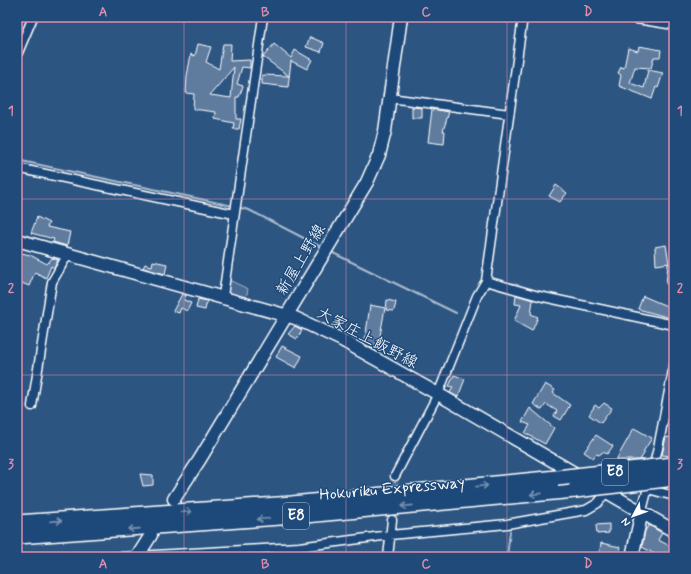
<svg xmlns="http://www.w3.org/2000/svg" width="691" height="574" font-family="Mynerve,'Klee One',sans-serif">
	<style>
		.green { fill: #486b92; stroke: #a4b5c8 }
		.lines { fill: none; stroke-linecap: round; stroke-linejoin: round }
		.stream { stroke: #acbcce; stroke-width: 2 }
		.building { fill: #5e7c9f; stroke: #fff; fill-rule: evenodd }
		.minor-tunnel { stroke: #4c6e95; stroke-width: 8; stroke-dasharray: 8 4; stroke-linecap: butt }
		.minor-casing { stroke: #fff; stroke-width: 11 }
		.secondary-casing { stroke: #fff; stroke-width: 15 }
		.motorway-casing { stroke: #fff; stroke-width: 18 }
		.minor { stroke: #1f4a7a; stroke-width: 8 }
		.secondary { stroke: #1f4a7a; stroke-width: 12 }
		.motorway { stroke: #1f4a7a; stroke-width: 15 }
		.motorway-bridge-casing { stroke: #fff; stroke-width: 18; stroke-linecap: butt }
		.motorway-bridge { stroke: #1f4a7a; stroke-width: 15 }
		.oneway { stroke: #7992af }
		.grid { fill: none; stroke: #e08cad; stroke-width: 1; stroke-opacity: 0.55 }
		.labels { text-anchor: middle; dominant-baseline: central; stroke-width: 3; stroke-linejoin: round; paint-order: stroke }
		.shield { fill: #1f4a7a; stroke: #bcc9d7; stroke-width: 1 }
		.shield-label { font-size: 15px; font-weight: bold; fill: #fff }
		.street-label { font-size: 16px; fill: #fff; stroke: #1f4a7a }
		.neatline { fill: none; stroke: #e08cad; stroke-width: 1.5 }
		.grid-label { font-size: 13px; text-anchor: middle; font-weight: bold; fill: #e08cad }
	</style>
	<rect width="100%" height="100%" fill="#2c5582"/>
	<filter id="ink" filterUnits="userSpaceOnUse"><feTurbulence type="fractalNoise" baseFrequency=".025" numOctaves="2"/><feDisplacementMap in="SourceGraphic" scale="8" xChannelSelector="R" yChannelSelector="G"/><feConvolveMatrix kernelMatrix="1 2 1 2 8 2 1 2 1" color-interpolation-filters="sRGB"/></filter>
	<g filter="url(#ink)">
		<path class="green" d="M229,280L248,289L246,298L227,293Z"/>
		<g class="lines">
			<path class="stream" d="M17,160L233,206
				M237,207L249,210L323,248
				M331,252L456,313
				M507,557L510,531"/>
		</g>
		<path class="building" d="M310,37L324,43L321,52L306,47Z
			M198,44L211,47L206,62L219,69L223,44H231L230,61L250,60V68L242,67L237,84L243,86L239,97H236V119H241L239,129H233L234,123L215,119L216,112L193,109L194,94L186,93L187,76L191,54L195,56ZM234,67L231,98L210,95Z
			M274,44L291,58L295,50L312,60L307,69L291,61L288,87L262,84V75L289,76L263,57Z
			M639,46L661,50L660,57H654L651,68L635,67L630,83L644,88L648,70L663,73L658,88L656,87L652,99L619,86L621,75L618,73L621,67L624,68L628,48L638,51Z
			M412,107L422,108V118H412Z
			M432,109L449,112L443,131H445L444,144L428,142Z
			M556,185L567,193L560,202L549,196Z
			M37,217L49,223L47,227L70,232L67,246L53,242L54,239L31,233Z
			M666,245L669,263L656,265L655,247Z
			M17,252L30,255L47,264L52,258L58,260L54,268L51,266L46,278L35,272L29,286L17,281Z
			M153,261L167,264L165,274L143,268L145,264L152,266Z
			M668,264H674V285L666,284Z
			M182,294L186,295L184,300L191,303L187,311L181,308L179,313L173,311Z
			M516,295L533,300L531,314L538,317L532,331L514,321L521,305L515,304Z
			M643,296L669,307L674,296V319L638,309Z
			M198,299L207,301L205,310L196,308Z
			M387,300L396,302L394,311L386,310Z
			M370,305L385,308L380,336L373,349L362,343L366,333Z
			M295,326L302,330L297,339L288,334Z
			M282,346L302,356L296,368L276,357Z
			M454,375L465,379L458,397L450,393L453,387L449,386Z
			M545,384L555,390L553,393L570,405L561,420L554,416L557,411L546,404L542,410L533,404Z
			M604,403L612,408L601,423L589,415L595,405L599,408Z
			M530,408L554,428L545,444L525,433L530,425L522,422Z
			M634,428L652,438L643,452H645L640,460H616Z
			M596,435L613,446L607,454L603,452L599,455L596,454L593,458L584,452Z
			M666,437L674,438L671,456L662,455Z
			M140,474L153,475V485L143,486Z
			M609,524V533L597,534L596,525Z
			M649,525L662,533L658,540L674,548V557H660L642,547L645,531Z
			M601,543L620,547L619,557H599Z"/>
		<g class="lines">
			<path class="minor-tunnel" d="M392,520L395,476"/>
			<g class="minor-casing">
				<path id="minor" d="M624,17L674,25
					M17,55L33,17
					M390,98L509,114
					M17,168L234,214
					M486,281L539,296L674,325
					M223,296L263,17
					M32,406L52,282L68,254
					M395,476L438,394L477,296L486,281L523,17
					M648,489L674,496
					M642,511L658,448L674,365
					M119,557L299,547L390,535L507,524L586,510L598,503L606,492
					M293,557L299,547
					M388,557L392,520"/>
			</g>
			<g class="secondary-casing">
				<path id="secondary" d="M17,240L295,318L340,339L438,394L674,531
					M174,499L200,459L367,182L379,155L385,131L401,17
					M137,557L151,535
					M632,557L642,511"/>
			</g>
			<g class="motorway-casing">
				<path id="motorway" d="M17,523L292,504L557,478
					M17,536L294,516L575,490"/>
			</g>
			<use href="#minor" class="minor"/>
			<use href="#secondary" class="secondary"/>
			<use href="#motorway" class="motorway"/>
			<g class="motorway-bridge-casing">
				<path id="motorway-bridge" d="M557,478L674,465
					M575,490L674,478"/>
			</g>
			<use href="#motorway-bridge" class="motorway-bridge"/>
		</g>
		<defs><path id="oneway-shaft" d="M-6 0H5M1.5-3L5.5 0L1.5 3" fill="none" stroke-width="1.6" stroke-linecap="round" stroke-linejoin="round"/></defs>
		<g class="oneway">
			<use href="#oneway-shaft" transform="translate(482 486) rotate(-6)"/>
			<use href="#oneway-shaft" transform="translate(536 494) rotate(174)"/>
			<use href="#oneway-shaft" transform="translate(407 506) rotate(174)"/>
			<use href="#oneway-shaft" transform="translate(186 512) rotate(-4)"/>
			<use href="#oneway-shaft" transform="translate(263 519) rotate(175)"/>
			<use href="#oneway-shaft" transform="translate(56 521) rotate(-4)"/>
			<use href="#oneway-shaft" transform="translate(134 529) rotate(176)"/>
		</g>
	</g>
	<path class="grid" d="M184,17V557M346,17V557M507,17V557M17,199H674M17,375H674"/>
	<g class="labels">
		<g class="shield">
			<rect x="602" y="459" width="26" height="26" rx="3"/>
			<rect x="283" y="503" width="26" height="26" rx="3"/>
		</g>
		<g class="shield-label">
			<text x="615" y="472">E8</text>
			<text x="296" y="516">E8</text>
		</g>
		<g class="street-label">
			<text transform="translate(301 260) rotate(-59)">新屋上野線</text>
			<text transform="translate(367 338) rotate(28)">大家庄上飯野線</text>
			<text transform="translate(392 489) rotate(-5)">Hokuriku Expressway</text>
		</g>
	</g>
	<rect width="691" height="574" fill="none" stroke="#1f4a7a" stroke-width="44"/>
	<g transform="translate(633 516) rotate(229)" stroke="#1f4a7a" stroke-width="3" paint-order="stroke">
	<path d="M0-3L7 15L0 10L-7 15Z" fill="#ffffff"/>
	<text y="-6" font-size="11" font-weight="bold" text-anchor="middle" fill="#ffffff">N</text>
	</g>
	<rect x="22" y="22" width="647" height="530" class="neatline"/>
	<g class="grid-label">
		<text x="103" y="16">A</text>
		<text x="265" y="16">B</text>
		<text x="426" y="16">C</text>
		<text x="588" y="16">D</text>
		<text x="11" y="115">1</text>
		<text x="680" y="115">1</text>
		<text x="11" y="292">2</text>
		<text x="680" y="292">2</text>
		<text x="11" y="468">3</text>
		<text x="680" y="468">3</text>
		<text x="103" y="568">A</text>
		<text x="265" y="568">B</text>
		<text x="426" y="568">C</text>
		<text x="588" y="568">D</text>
	</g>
</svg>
